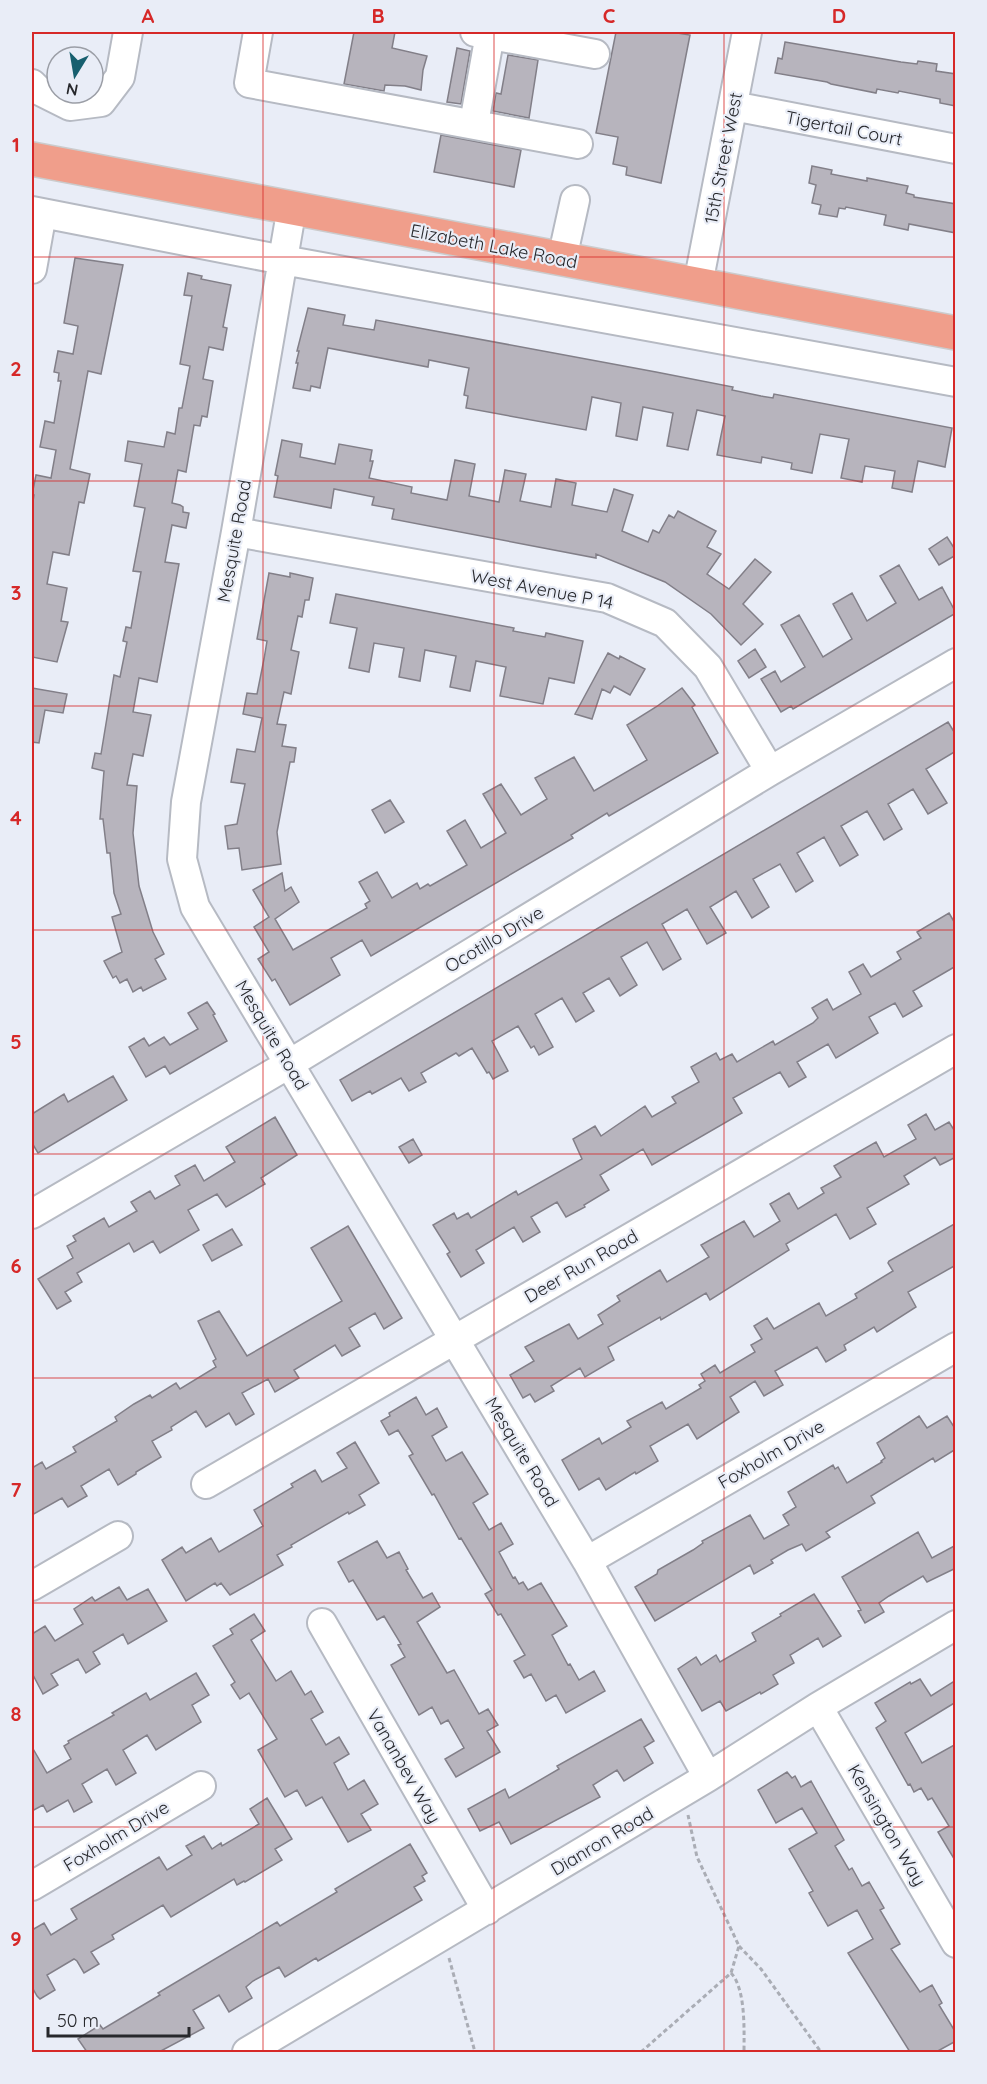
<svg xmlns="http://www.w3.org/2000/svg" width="987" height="2084" font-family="Quicksand,sans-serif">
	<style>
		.building { fill: #b7b4bd; stroke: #827f88; stroke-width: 1.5 }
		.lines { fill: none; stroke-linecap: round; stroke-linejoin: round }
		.minor-casing { stroke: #b6bac3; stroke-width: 32 }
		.major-casing { stroke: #cbcbcc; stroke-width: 36 }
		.path { stroke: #aaadb5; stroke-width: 3; stroke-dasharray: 4.5 3; stroke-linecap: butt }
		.minor { stroke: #fff; stroke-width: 28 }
		.major { stroke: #f09e8b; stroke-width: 33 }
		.grid { fill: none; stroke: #d62828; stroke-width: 1.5; stroke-opacity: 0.55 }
		.labels { text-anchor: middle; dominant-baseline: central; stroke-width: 4.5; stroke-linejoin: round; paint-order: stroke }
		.street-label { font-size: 18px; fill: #27282c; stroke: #e9edf7 }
		.neatline { fill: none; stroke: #d62828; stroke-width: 2 }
		.grid-label { font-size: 20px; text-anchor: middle; font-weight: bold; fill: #d62828 }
	</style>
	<rect width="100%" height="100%" fill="#e9edf7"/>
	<path class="building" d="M354,32H395L392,48L427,56L423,70L421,90L405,86L385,85L384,91L344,84Z
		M616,32H671L690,35L661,183L626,175L627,167L613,164L618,137L596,133Z
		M785,42L901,62L917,64L918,61L937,64L936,71L956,74V106L940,103V99L899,91L898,93L877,89L876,93L831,84L827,82L775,73L778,58L782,59Z
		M457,48L470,51L461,104L447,102Z
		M508,55L538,60L529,118L493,111L496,93L501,94Z
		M441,135L521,150L514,187L434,172Z
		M812,166L832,170L831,174L867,181V178L908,186L906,193L914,195V197L956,204V233L909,224L908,230L884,225L886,215L846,207L845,209L839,208L837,217L819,214L821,205L812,203L816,185L809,183Z
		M75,258L123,265L101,374L88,371L70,469L90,474L84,503L79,502L69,555L53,552L47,584L67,588L61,621L68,622L57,662L32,657V508L34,495H32L36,475L51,478L56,450L40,447L45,421L54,423L61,381H58L59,373L54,372L58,351L73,354L78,326L64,323Z
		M188,273L202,276L201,279L231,285L223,327L227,328L223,350L209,347L203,379L213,381L207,417L202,416L200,426L194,425L186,472L178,470L172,503L180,505L183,507V512L189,513L186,528L172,525L165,562L179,564L157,682L139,678L133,712L151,715L143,756L133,754L127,785L137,786L133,833L139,886L153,932L164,954L155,959L166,979L143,991L141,987L133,992L127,979L120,983L116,976L113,978L104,961L122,952L112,917L121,914L114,893L110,853H107L103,819H100L104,771L92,768L95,753L101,754L114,675L120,677L127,642L123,641L126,627L131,628L141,572L133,571L145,508L134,506L142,464L125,461L128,441L164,447L167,432L175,434L179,408H182L190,366L180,364L192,296L184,295Z
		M308,308L345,315L343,325L374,330L376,320L656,372L733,387L732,390L761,396L773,398L774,394L952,428L945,467L918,461L912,492L892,488L895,471L865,466L862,482L841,478L849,439L820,434L812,473L791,469L792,463L762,457L761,463L717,455L725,416L697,410L688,450L667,446L673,413L643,407L637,440L616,436L621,403L592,397L586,430L466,408L468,396L464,395L469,368L429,360L428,367L328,348L320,388L311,386L310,391L293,388L298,363H296L299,351H297Z
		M282,440L302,444L300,457L335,464L339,444L372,450L370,461H373L369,478L412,487L411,493L447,500L455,460L475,464L469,496L499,502L505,470L526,474L520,501L551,507L556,479L576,483L572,505L607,512L614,489L633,495L622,531L648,542L653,530L659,533L669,515L674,518L678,511L716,531L707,547L721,554L707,574L729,589L755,559L771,572L743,604L763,624L741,645L711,614L665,582L596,554V558L392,519L394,509L372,505L374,497L334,489L331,508L274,497L278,476L275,475Z
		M947,537L956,551V555L939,565L929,549Z
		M899,565L919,600L942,587L956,613L793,709L791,706L781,712L761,679L775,671L781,682L805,667L781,625L799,615L823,657L852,639L833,604L852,593L867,621L896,603L880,576Z
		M269,573L290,577V573L313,578L309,600H305L302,617L298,616L291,650L299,652L291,694L284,692L277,724L286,725L282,746L296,748L294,762H290L277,832L281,864L242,870L239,848L228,849L225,826L237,824L245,784L231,782L237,749L255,752L262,718L243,714L247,693L257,694L264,659L267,641L257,639Z
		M336,594L514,628L513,631L545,637L546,633L583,641L574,683L549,678L543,704L500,696L506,667L476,661L470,691L450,687L456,656L425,650L420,681L399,677L404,648L374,643L369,672L349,668L357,628L330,623Z
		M755,649L766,667L749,678L738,661Z
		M608,653L619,659L620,656L645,669L630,695L614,686L610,693L602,689L592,719L575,714Z
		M32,688L67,694L63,713L45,710L39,743L32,742Z
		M682,688L695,705L692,707L718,753L609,816L607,813L581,829L571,835L573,838L371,956L362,940L331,958L340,975L290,1005L275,979L272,981L258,959L269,952L254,927L269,917L253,890L282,873L285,891L291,887L299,902L275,919L293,950L367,908L365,904L370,901L359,882L377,872L392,898L417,883L420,889L428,884L430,886L467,865L447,831L465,820L481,848L506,833L483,794L501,784L521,815L547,799L535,778L574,757L594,791L647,760L627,725L656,707Z
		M948,722L956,735V751L926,769L947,803L928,814L913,789L888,804L902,829L884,840L867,811L841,826L858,855L840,866L824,837L797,853L813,881L796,892L780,864L753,879L769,907L752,918L736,891L710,907L726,933L707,944L687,909L662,924L681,959L663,970L647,942L621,957L637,985L620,996L609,978L583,993L594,1011L576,1022L562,998L535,1014L553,1047L539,1055L534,1046L531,1048L518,1026L492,1041L508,1071L493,1079L489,1072L487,1073L472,1048L459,1056L456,1053L421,1073L426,1082L409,1091L401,1078L372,1094L370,1091L352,1101L340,1080Z
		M390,800L404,822L385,833L372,810Z
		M949,913L956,925V966L913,991L922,1006L903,1017L895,1003L869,1017L878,1033L836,1058L828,1044L797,1062L806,1077L789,1087L780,1072L733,1098L742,1113L652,1165L643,1149L600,1175L609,1190L584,1205L585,1207L566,1217L557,1202L531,1217L540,1232L523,1242L514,1227L476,1250L484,1263L461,1277L447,1254L450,1252L433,1225L454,1213L457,1219L468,1213L471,1218L516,1191L518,1195L582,1159L573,1139L595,1126L601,1136L645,1106L652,1117L676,1103L672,1097L699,1082L691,1067L716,1053L720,1060L732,1054L737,1062L773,1041L775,1045L813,1023L818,1018L812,1008L827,999L833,1010L861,994L849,972L863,964L871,977L901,959L897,952L921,938L917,932Z
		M207,1002L215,1014L213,1015L227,1041L170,1074L165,1066L146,1077L129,1047L144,1038L149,1046L164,1037L170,1045L198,1029L188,1013Z
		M113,1076L127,1100L38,1153L32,1143V1114L64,1094L68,1102Z
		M926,1114L935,1130L949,1122L956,1133V1157L940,1165L935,1157L904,1176L909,1184L867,1208L876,1224L850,1239L836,1214L786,1244L789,1250L710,1300L706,1293L661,1320L660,1317L608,1347L614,1360L585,1377L580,1368L551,1386L554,1391L535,1402L530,1394L523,1398L510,1375L534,1361L525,1347L569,1324L578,1339L603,1324L598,1315L620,1301L617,1296L660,1270L667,1282L709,1257L701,1245L744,1221L754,1237L780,1221L770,1204L789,1193L798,1209L824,1193L821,1188L841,1177L834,1166L876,1142L884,1157L916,1139L908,1125Z
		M275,1117L297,1155L261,1178L265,1184L226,1207L217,1194L188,1210L199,1230L160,1253L153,1241L134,1252L129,1243L77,1273L82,1282L65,1292L71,1301L57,1309L38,1279L73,1258L67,1246L76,1241L73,1236L104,1218L109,1227L137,1211L131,1202L150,1191L155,1199L180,1185L175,1176L195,1165L204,1181L235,1162L226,1147Z
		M413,1139L422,1155L409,1163L399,1147Z
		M956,1223V1265L908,1292L916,1307L877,1332L874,1327L844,1345L846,1350L826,1362L817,1347L775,1371L783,1385L764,1396L755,1381L730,1397L739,1412L697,1439L688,1424L650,1446L658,1461L636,1474L635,1472L606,1490L599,1478L579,1490L562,1460L599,1438L602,1444L631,1427L627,1421L662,1402L666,1409L701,1388L699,1385L705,1381L701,1374L715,1365L720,1373L755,1352L751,1345L762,1339L754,1326L767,1318L774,1329L819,1303L826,1316L857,1298L855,1294L893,1271L888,1263L889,1261Z
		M348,1226L402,1318L384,1329L375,1313L349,1328L360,1346L342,1356L335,1345L294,1370L299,1378L275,1392L268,1379L242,1393L254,1414L236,1425L229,1413L206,1427L196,1411L171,1427L172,1430L152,1441L161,1457L136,1472V1474L118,1485L109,1469L81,1486L87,1496L68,1507L62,1498L32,1515V1468L42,1462L46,1469L76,1452L73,1447L117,1421L115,1417L134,1404L150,1395L152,1398L176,1383L180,1389L216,1367L213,1361L216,1359L198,1321L219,1311L247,1356L342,1301L311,1248Z
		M232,1229L242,1245L212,1261L203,1245Z
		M416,1397L426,1415L437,1408L447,1427L432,1436L446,1461L462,1452L488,1494L473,1503L489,1530L501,1523L513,1544L499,1552L513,1578L515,1577L519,1584L523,1582L528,1590L541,1583L567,1626L552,1635L568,1665L570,1664L579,1680L594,1671L605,1691L566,1713L556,1695L546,1701L531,1674L524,1678L514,1661L525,1655L501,1614L498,1615L485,1594L492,1590L461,1538L459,1539L434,1494L432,1495L409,1456L413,1454L398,1430L389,1435L381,1421L390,1416L389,1413Z
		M919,1416L927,1428L947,1416L956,1430V1449L935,1462L933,1458L871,1496L875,1503L826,1532L830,1537L806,1551L802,1544L788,1550L771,1560L773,1563L754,1574L750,1565L655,1621L635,1587L657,1574L658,1570L693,1550L703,1543L702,1541L750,1515L764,1539L789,1525L783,1515L796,1507L788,1492L833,1465L835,1469L838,1467L847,1483L882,1462L881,1461L885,1458L877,1443Z
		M355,1442L379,1483L359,1495L365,1505L349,1514L348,1512L291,1545L292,1547L277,1555L283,1565L230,1595L221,1583L217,1586L215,1583L186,1601L162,1560L182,1547L186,1553L211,1538L219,1552L263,1526L254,1510L293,1487L291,1484L315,1470L322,1482L347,1468L337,1453Z
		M918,1532L932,1558L956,1545V1568L927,1582L923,1576L889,1596L879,1603L884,1612L865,1623L858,1611L861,1610L842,1577Z
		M377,1541L387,1558L399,1552L408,1569L406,1570L423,1598L432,1593L440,1607L417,1622L447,1673L454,1670L479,1714L488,1709L498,1725L487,1731L500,1752L456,1777L445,1759L464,1748L448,1720L441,1724L432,1707L419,1715L391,1665L405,1657L398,1645L401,1644L384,1616L377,1620L353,1580L349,1582L338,1562Z
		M119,1587L127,1600L148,1589L167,1621L128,1644L123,1634L93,1652L100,1664L86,1673L78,1659L51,1674L58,1685L43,1694L32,1673V1634L45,1626L55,1641L83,1624L74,1609L92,1597L95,1601Z
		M814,1594L841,1636L823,1647L818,1638L790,1655L794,1663L773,1675L778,1684L761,1694L760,1692L726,1711L720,1701L702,1711L678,1669L696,1657L701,1665L716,1655L720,1662L756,1641L752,1633L781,1616L780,1614Z
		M254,1614L265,1631L251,1640L276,1681L291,1671L305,1695L311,1691L323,1712L311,1719L326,1745L339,1737L349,1754L334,1763L348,1790L364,1780L378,1804L361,1814L371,1830L348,1842L322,1797L306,1806L297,1790L285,1797L258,1750L277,1739L249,1693L240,1699L231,1685L235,1682L213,1646L233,1634L230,1629Z
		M196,1673L209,1695L192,1705L201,1722L156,1750L147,1735L123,1750L136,1773L116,1785L107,1769L82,1784L92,1802L74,1812L68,1800L47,1812L43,1805L32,1811V1747L47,1773L71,1759L64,1746L69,1743L68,1741L114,1715L112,1713L146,1693L150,1700Z
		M920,1679L931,1696L956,1680V1702L905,1733L922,1763L956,1744V1862L938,1832L949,1826L932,1798L928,1800L921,1788L914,1792L910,1784L908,1785L876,1728L886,1721L875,1703L910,1682L911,1684Z
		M641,1719L654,1741L644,1747L653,1763L624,1781L617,1770L593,1785L600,1797L511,1844L499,1822L480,1831L468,1809L505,1789L509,1798L559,1769L557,1766Z
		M787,1772L792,1778L795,1776L801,1787L811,1781L844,1840L835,1846L849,1870L852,1868L862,1886L869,1882L884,1908L880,1910L900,1944L891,1949L920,1992L932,1985L942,2003L939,2005L956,2033V2041L936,2052H910L848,1953L873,1939L857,1910L828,1926L809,1893L813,1891L789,1849L817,1833L802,1808L776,1823L758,1790Z
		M267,1798L292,1839L275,1849L282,1860L245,1882L244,1881L237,1885L234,1879L171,1917L163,1905L112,1935L114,1939L91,1952L99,1964L84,1973L77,1961L74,1959L47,1975L55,1990L40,1999L37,1996L32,1987V1930L44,1923L51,1935L77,1919L71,1909L159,1857L167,1870L192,1855L186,1846L204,1836L212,1849L221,1843L222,1846L259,1824L250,1809Z
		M410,1844L427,1873L422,1876L425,1881L414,1887L422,1900L318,1961L316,1958L285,1977L279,1967L253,1981L246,1987L252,1998L229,2012L219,1995L193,2010L204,2028L159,2052H87L78,2039L100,2025L103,2029L160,1995L158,1993L277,1922L280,1926L337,1892L335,1889Z"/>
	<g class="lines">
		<g class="minor-casing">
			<path id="minor" d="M258,32L249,83L578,144
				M475,32L595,54
				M32,84L38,90L70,106L101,102L120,77L128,32
				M733,106L956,149
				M476,112L490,34
				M292,207L236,532L186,802L182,859L195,907L587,1561L708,1777
				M32,211L283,260L956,382
				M562,259L575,200
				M32,269L42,213
				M698,284L747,32
				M236,532L607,598L665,623L708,667L770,771
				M32,1214L289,1064L770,771L956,663
				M206,1484L956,1049
				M587,1561L956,1347
				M32,1586L118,1536
				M322,1623L487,1910
				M818,1707L956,1943
				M32,1886L201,1786
				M247,2052L708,1777L818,1707L956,1625"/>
		</g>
		<g class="major-casing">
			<path id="major" d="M32,159L956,333"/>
		</g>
		<path class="path" d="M739,1946L761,1969L821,2052
			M449,1958L475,2052
			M731,1973C746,1989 744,2031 744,2052
			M641,2052L731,1973L739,1946L697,1857L688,1815"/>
		<use href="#minor" class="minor"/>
		<use href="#major" class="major"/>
	</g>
	<path class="grid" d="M263,32V2052M494,32V2052M724,32V2052M32,257H956M32,481H956M32,706H956M32,930H956M32,1154H956M32,1378H956M32,1603H956M32,1827H956"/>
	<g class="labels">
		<g class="street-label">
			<text transform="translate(844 128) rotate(11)">Tigertail Court</text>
			<text transform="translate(723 158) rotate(-79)">15th Street West</text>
			<text transform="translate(494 246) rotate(11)">Elizabeth Lake Road</text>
			<text transform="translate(234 541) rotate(-80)">Mesquite Road</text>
			<text transform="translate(542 589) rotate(11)">West Avenue P 14</text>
			<text transform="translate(494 939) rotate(-31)">Ocotillo Drive</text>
			<text transform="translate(272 1035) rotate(59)">Mesquite Road</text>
			<text transform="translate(581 1266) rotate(-30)">Deer Run Road</text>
			<text transform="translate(522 1452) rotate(59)">Mesquite Road</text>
			<text transform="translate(771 1454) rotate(-30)">Foxholm Drive</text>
			<text transform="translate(404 1766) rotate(60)">Vananbev Way</text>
			<text transform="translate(887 1825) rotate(60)">Kensington Way</text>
			<text transform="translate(116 1836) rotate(-31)">Foxholm Drive</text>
			<text transform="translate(602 1841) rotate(-31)">Dianron Road</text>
		</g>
	</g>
	<rect width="987" height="2084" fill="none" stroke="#e9edf7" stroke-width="66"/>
	<g transform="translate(75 75) rotate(191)"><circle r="28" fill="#e9edf7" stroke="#9b9ea6" stroke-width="1.5"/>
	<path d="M0-4.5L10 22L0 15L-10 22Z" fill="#175f6f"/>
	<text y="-9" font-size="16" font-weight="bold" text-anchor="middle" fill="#27282c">N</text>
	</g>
	<path d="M48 2027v9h141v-9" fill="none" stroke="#27282c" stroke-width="3"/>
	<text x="57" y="2027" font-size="18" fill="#27282c" stroke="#e9edf7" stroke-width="4.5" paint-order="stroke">50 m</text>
	<rect x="33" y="33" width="921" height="2018" class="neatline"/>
	<g class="grid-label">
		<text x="148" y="23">A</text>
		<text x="378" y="23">B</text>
		<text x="609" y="23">C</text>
		<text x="839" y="23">D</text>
		<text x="16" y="152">1</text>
		<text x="16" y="376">2</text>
		<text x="16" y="600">3</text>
		<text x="16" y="825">4</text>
		<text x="16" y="1049">5</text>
		<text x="16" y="1273">6</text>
		<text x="16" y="1497">7</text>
		<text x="16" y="1721">8</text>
		<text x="16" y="1946">9</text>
	</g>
</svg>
